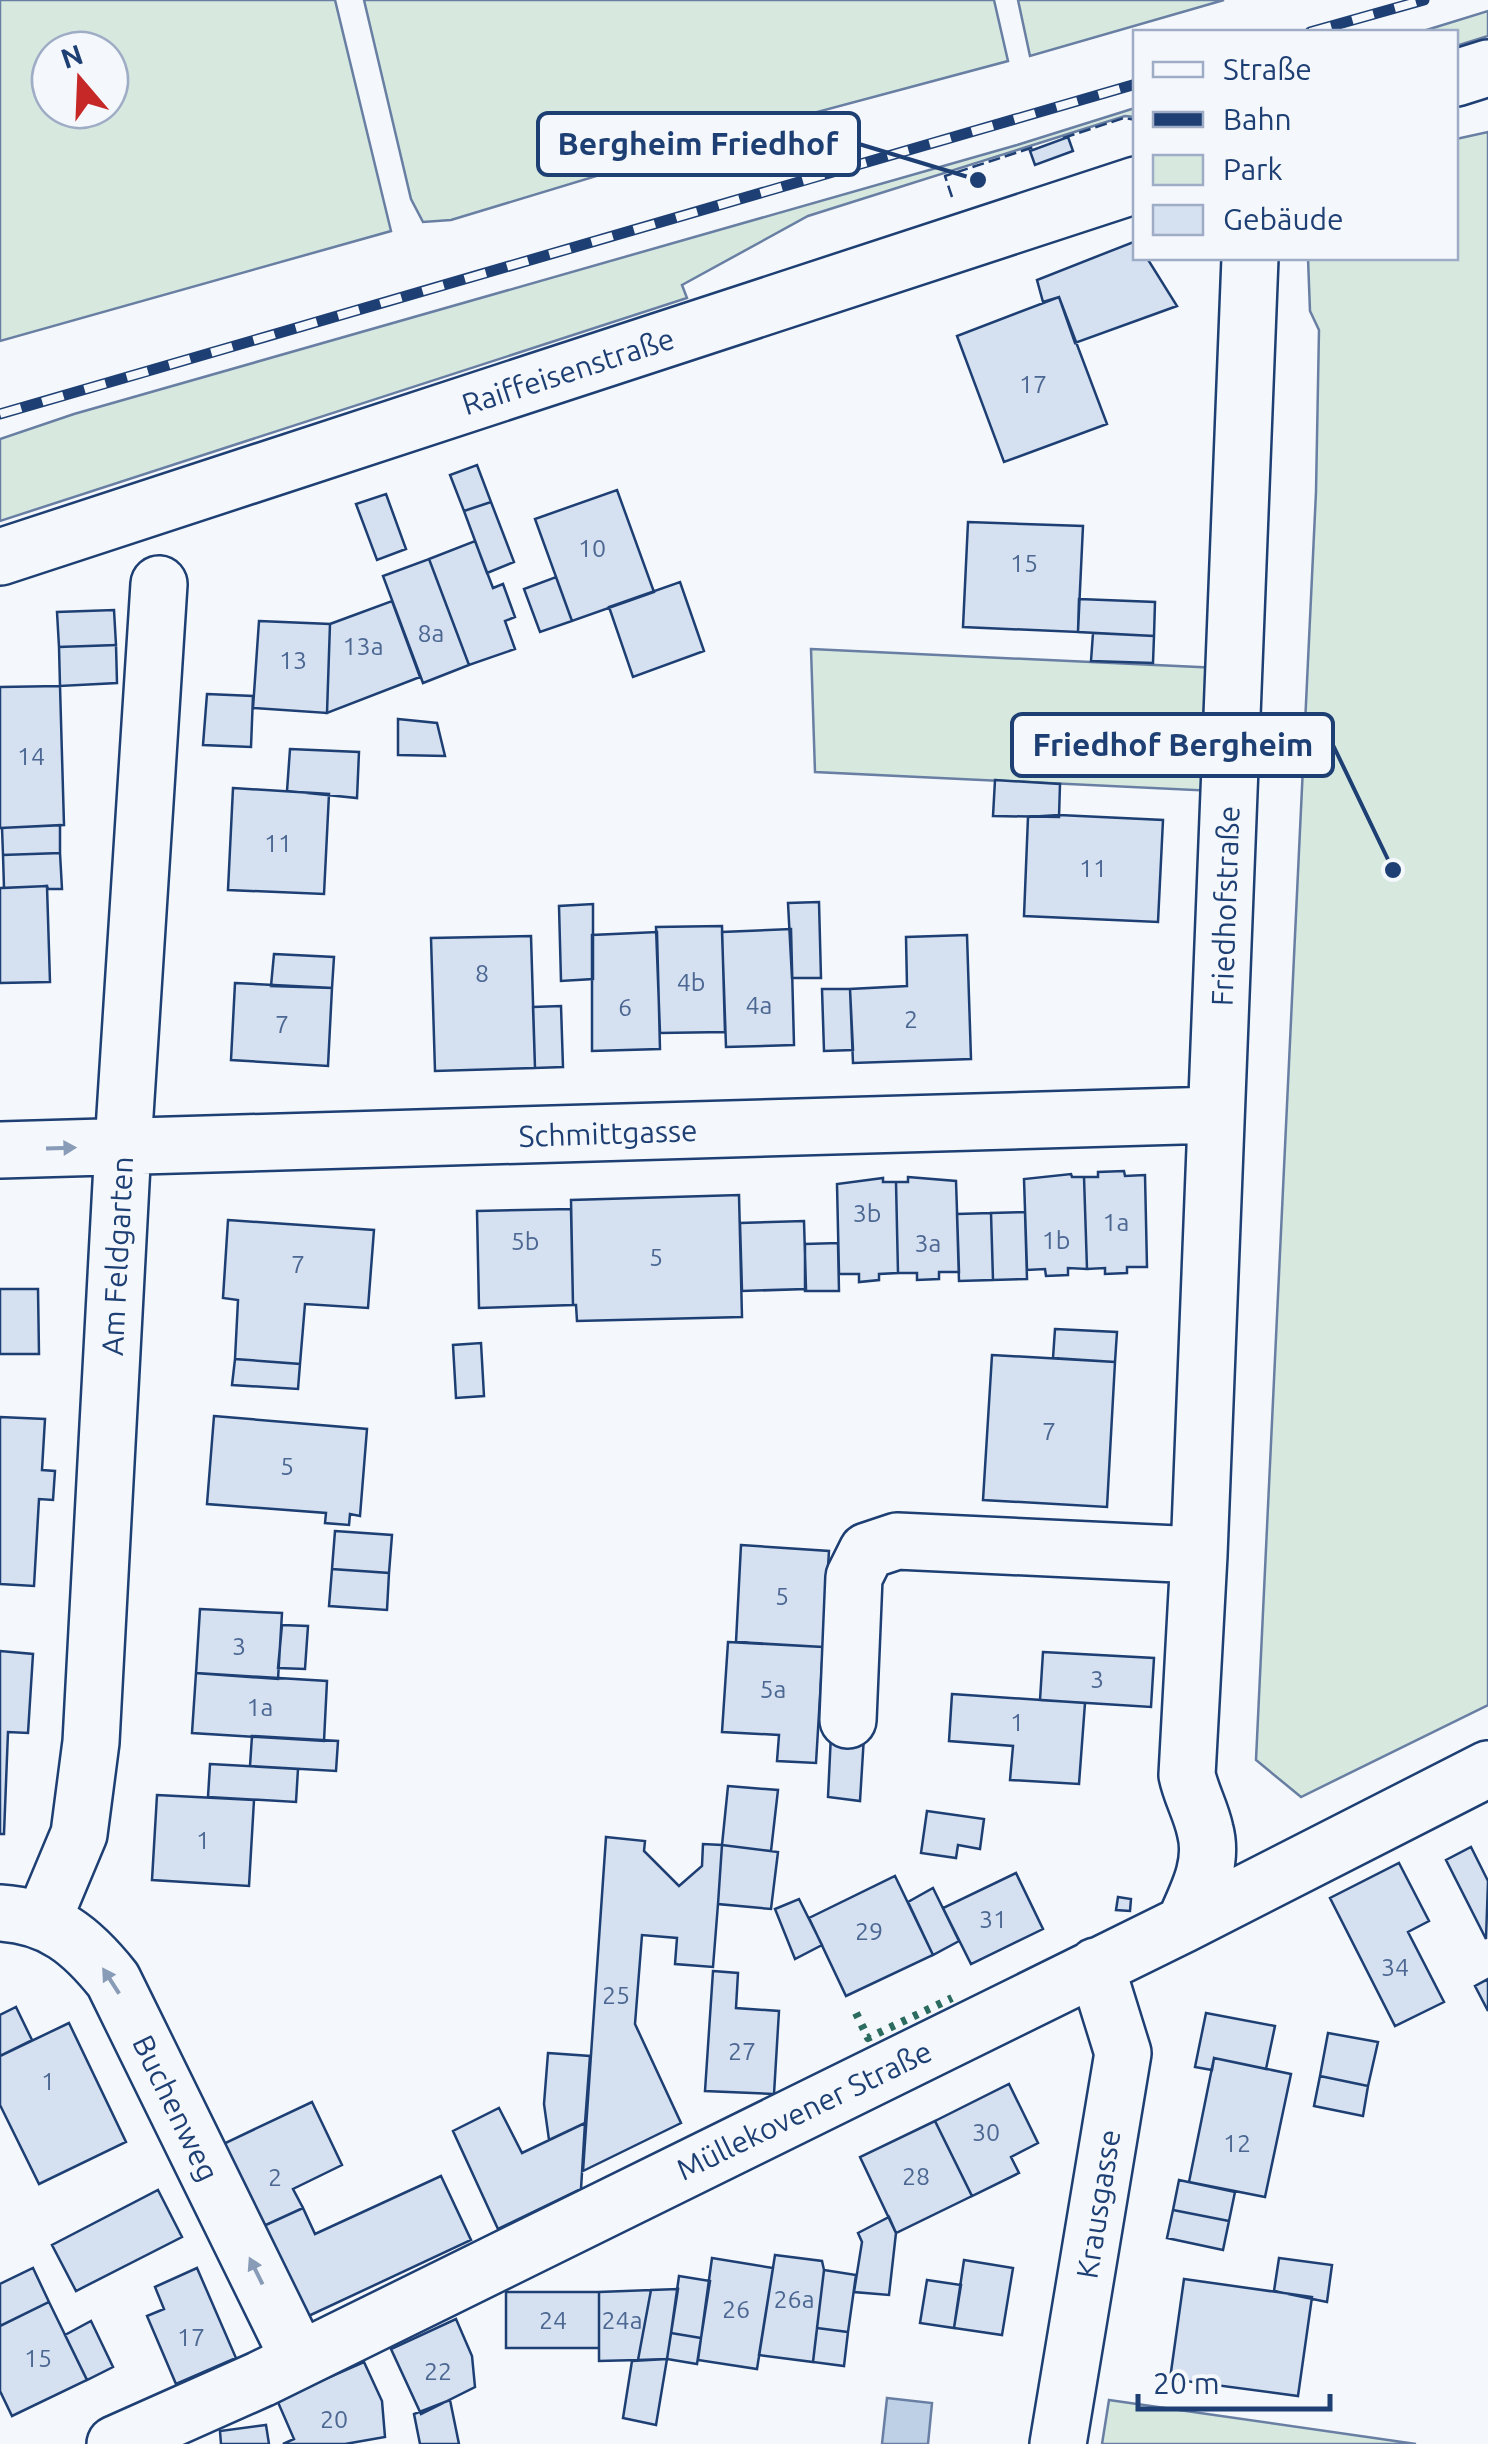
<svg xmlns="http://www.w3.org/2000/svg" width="1488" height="2444" font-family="Ubuntu,sans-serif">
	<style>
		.green { fill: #d7e8df; stroke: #687fa3; stroke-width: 2.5; fill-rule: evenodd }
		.water { fill: #bed0e5; stroke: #687fa3; stroke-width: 2.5 }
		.building { fill: #d5e0f0; stroke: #1d3f73; stroke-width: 2.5 }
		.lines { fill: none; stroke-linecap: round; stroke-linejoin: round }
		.minor-casing { stroke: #1d3f73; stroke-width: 60 }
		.tertiary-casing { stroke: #1d3f73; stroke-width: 60 }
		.minor { stroke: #f4f7fb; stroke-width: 55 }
		.tertiary { stroke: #f4f7fb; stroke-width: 55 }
		.rail-casing { stroke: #1d3f73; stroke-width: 11 }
		.rail { stroke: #f4f7fb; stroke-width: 8; stroke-dasharray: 22; stroke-linecap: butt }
		.hedge { stroke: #2c6c60; stroke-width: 8; stroke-dasharray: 5 8; stroke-linecap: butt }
		.fence { stroke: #1d3f73; stroke-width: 2.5; stroke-dasharray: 12 5; stroke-linecap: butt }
		.oneway { fill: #889bb7 }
		.labels { text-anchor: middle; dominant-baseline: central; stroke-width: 8; stroke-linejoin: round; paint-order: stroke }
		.number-label { font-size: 25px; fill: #4b6792 }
		.street-label { font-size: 30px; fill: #1d3f73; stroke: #f4f7fb }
		.leader { fill: none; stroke: #1d3f73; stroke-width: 4 }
		.callout-dot { fill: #1d3f73; stroke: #f4f7fb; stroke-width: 4 }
		.callout { fill: #f4f7fb; stroke: #1d3f73; stroke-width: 4 }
		.callout-label { font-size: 32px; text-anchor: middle; font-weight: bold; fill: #1d3f73 }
	</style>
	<rect width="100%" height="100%" fill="#f4f7fb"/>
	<path class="green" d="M0,0H335L391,231L0,341ZM50,50H110V110H50Z
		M364,0H994L1008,61L735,134L451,220L423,222L411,199Z
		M1018,0H1224L1030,56Z
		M1488,11V36L1456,46V32H1420Z
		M1135,108V117L1125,116L808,216L682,285L687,298L0,521V439L74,414L1017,145Z
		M1488,132V1705L1301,1797L1256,1760L1316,492L1319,330L1310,311L1308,258H1456V139Z
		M811,649L1219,668L1215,791L815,772Z
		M1109,2400L1416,2444H1102Z"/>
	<path class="water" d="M887,2398L932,2403L928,2444H882Z"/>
	<path class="building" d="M1068,137L1073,151L1035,165L1030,151Z
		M1136,241V258H1147L1177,306L1075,343L1059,297L1043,302L1037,280Z
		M1059,297L1107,424L1004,462L957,336Z
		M477,465L491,502L464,511L450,475Z
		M617,490L654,592L572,621L535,519Z
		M386,494L406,549L377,560L356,504Z
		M491,502L514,562L487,573L464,511Z
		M968,522L1083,526L1078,632L963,627Z
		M475,541L493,588L503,584L515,617L505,621L515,649L469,665L429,559Z
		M429,559L469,665L423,683L383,576Z
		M556,577L572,621L540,632L524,589Z
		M680,582L704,651L633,677L609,607Z
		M1079,599L1155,602L1154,636L1078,632Z
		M392,601L420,677L327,713L330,624Z
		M114,610L116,645L59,647L57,612Z
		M259,621L330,624L327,713L253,708Z
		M1093,633L1154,636L1153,663L1091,661Z
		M116,645L117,683L60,686L59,647Z
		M60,686L64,825L0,828V687Z
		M207,694L253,696L251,747L203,745Z
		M398,719L437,723L445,756L398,755Z
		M290,749L359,752L357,798L287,791Z
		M995,780L1060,784L1059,817L993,816Z
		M233,788L329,794L324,894L228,890Z
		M1059,815L1163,820L1158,922L1024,916L1028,817Z
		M60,825V853L3,855L2,828Z
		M60,853L62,889H48L47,886L4,888L3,855Z
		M47,886L50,982L0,983V888Z
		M819,902L821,978H792L788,903Z
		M593,904V979L561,981L559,906Z
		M722,926L725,1032L660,1033L656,927Z
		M791,929L794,1045L726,1047L722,932Z
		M657,932L660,1049L592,1051V935Z
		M967,935L971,1059L853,1063L850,989L907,986L906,937Z
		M531,936L535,1068L435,1071L431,938Z
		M274,954L334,957L332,988L271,986Z
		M235,983L332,988L328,1066L231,1060Z
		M822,989H850L853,1050L824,1051Z
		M561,1006L563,1067L535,1068L533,1007Z
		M1124,1171L1125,1176L1145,1175L1147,1267H1127V1273L1105,1274V1268L1087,1269L1084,1177H1098V1172Z
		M1071,1174L1072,1177H1084L1087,1269L1068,1268V1275L1046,1276L1045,1269L1027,1270L1024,1179Z
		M908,1177L956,1181L959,1272H939V1279L917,1280V1273H898L896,1182H908Z
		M883,1178V1182H896L898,1273L879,1274V1280L859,1282V1274H839L837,1184Z
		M739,1195L742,1317L577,1321L576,1305H573L571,1200Z
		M571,1209L573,1305L479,1308L477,1211Z
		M1025,1212L1027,1279L993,1280L991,1213Z
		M991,1213L993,1280L959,1281L957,1214Z
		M228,1220L374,1230L368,1308L305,1304L300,1364L235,1359L238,1300L223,1298Z
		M804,1221L806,1289L742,1291L740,1223Z
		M838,1243L839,1291H805V1244Z
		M0,1289H38L39,1354H0Z
		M1055,1329L1117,1332L1115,1362L1053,1358Z
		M481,1343L484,1396L456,1398L453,1345Z
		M992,1355L1115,1362L1107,1507L983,1500Z
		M235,1359L300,1364L298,1389L232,1385Z
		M214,1416L367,1429L360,1516L350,1514L349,1525L325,1523L326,1513L207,1504Z
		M0,1417L45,1419L42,1470L55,1471L53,1500L39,1499L34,1586L0,1584Z
		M335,1531L392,1535L389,1573L332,1569Z
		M741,1545L829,1551L823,1647L736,1642Z
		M332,1569L389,1573L387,1610L329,1606Z
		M200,1609L282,1613L278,1679L196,1673Z
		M282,1625L308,1626L305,1669L278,1668Z
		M728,1642L823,1647L816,1763L777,1761L779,1735L722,1732Z
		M0,1651L33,1654L28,1733L8,1732L4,1834H0Z
		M1043,1652L1154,1658L1151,1707L1040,1700Z
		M196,1673L327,1681L324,1741L192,1733Z
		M952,1694L1085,1703L1079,1784L1010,1780L1013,1746L949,1741Z
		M831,1734L864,1736L860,1801L828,1797Z
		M252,1736L338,1741L336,1771L250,1766Z
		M210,1764L298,1769L296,1802L208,1797Z
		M728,1786L778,1790L771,1851L722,1845Z
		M157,1795L254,1800L249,1886L152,1880Z
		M927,1811L984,1819L980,1849L958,1845L956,1858L921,1853Z
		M606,1837L645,1841L644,1851L679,1886L702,1866L703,1844L722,1845L718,1904L713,1967L675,1964L677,1938L642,1935L635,2024L681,2123L583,2171Z
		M722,1845L778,1852L771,1909L718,1904Z
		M1471,1847L1488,1881L1486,1939L1446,1860Z
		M1399,1863L1429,1921L1408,1932L1444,2002L1395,2026L1330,1898Z
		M1016,1873L1043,1929L971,1964L943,1908Z
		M895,1876L933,1955L846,1996L809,1918Z
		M933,1888L959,1941L933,1955L908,1902Z
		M1118,1897L1131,1899L1130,1911L1116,1910Z
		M799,1899L822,1945L795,1959L775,1909Z
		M713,1971L738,1973L736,2008L779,2011L774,2094L705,2091Z
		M1488,1979V2011L1475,1986Z
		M16,2007L32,2040L0,2056V2015Z
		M1206,2013L1275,2026L1266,2069L1214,2058L1212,2070L1195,2067Z
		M69,2023L126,2142L39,2184L0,2105V2056Z
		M1328,2033L1378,2042L1368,2086L1320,2076Z
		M548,2053L590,2056L585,2123L549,2140L544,2104Z
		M1214,2058L1291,2074L1265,2197L1189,2182Z
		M1320,2076L1368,2086L1363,2116L1314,2106Z
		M1009,2084L1038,2143L1011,2157L1019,2173L972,2196L935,2121Z
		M312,2102L342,2165L293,2189L303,2208L257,2229L219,2146Z
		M499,2108L522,2153L585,2123L581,2189L498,2229L453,2131Z
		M935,2121L972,2196L896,2233L860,2157Z
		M441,2176L471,2240L300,2320L257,2229L303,2208L315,2234Z
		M1179,2180L1235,2192L1229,2221L1173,2210Z
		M158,2190L182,2237L76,2291L52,2245Z
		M1173,2210L1229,2221L1223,2250L1167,2238Z
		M889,2217L896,2233L889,2295L854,2292L862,2242L858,2233Z
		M775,2255L822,2261L824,2270L813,2362L759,2355Z
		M712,2258L773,2268L757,2369L698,2360Z
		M1279,2258L1332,2265L1327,2302L1274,2291Z
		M964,2260L1013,2268L1002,2335L954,2328Z
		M33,2268L49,2302L0,2326V2284Z
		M197,2268L236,2358L176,2384L147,2316L164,2309L155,2287Z
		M824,2270L856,2275L848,2332L817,2328Z
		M679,2276L710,2281L701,2338L671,2333Z
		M1184,2279L1312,2297L1298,2396L1170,2379Z
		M927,2280L961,2285L954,2328L920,2323Z
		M678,2289L667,2359L638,2360L651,2290Z
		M651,2290L638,2360L599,2361V2292Z
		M506,2292H599V2348H506Z
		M49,2302L87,2380L12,2416L0,2391V2326Z
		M456,2319L472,2356L475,2387L421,2414L391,2349Z
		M91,2321L113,2367L87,2380L65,2335Z
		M817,2328L848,2332L844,2366L813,2362Z
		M671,2333L701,2338L697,2364L667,2359Z
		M667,2359L656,2425L623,2418L632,2361Z
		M364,2362L382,2401L385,2437L345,2444H283L294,2439L277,2400Z
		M450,2400L459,2444H420L414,2414Z
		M266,2425L269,2444H221L220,2431Z"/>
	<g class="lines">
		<g class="minor-casing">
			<path id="minor" d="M0,1150L1216,1115
				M848,1720L854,1577L867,1551L897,1541L1199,1555
				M0,1913C52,1916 82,1941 113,1980L299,2359
				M43,1920L79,1834L91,1742L123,1146L159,584
				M1184,1924C1198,1893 1214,1863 1205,1830C1201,1811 1191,1794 1187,1775L1199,1555L1250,258
				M115,2444L261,2379L1184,1924L1488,1769
				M1058,2444L1123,2053L1096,1966"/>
		</g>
		<g class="tertiary-casing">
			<path id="tertiary" d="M1456,78L1488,68
				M0,557L1136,185"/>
		</g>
		<use href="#minor" class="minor"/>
		<use href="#tertiary" class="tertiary"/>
		<g class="rail-casing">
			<path id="rail" d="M1310,32L1424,0
				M0,414L1136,84"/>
		</g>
		<use href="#rail" class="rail"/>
		<path class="hedge" d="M856,2013L868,2038L952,1998"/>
		<path class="fence" d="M1063,138L1124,118L1136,120
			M952,197L945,176L1034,147"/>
	</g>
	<defs><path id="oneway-solid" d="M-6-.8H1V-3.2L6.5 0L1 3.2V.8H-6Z" transform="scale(2.5)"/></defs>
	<g class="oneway">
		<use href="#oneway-solid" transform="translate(61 1148) rotate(-2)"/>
		<use href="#oneway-solid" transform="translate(111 1981) rotate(-123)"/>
		<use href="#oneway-solid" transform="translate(256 2271) rotate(-116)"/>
	</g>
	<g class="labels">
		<g class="number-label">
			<text x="1033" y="384">17</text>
			<text x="592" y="548">10</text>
			<text x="1024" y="563">15</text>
			<text x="431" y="633">8a</text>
			<text x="363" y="646">13a</text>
			<text x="293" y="660">13</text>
			<text x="31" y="756">14</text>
			<text x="278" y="843">11</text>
			<text x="1093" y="868">11</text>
			<text x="482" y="973">8</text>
			<text x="691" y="982">4b</text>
			<text x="759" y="1005">4a</text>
			<text x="625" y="1007">6</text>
			<text x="911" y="1019">2</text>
			<text x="282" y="1024">7</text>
			<text x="867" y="1213">3b</text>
			<text x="1116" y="1222">1a</text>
			<text x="1056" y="1240">1b</text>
			<text x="525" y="1241">5b</text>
			<text x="928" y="1243">3a</text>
			<text x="656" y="1257">5</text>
			<text x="298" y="1264">7</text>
			<text x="1049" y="1431">7</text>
			<text x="287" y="1466">5</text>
			<text x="782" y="1596">5</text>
			<text x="239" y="1646">3</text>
			<text x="1097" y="1679">3</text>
			<text x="773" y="1689">5a</text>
			<text x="260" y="1707">1a</text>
			<text x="1017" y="1722">1</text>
			<text x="203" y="1840">1</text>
			<text x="993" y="1919">31</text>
			<text x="869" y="1931">29</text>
			<text x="1395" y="1967">34</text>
			<text x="616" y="1995">25</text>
			<text x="742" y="2051">27</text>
			<text x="48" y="2081">1</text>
			<text x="986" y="2132">30</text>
			<text x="1237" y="2143">12</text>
			<text x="916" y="2176">28</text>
			<text x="275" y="2177">2</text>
			<text x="794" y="2299">26a</text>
			<text x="736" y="2309">26</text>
			<text x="553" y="2320">24</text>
			<text x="622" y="2320">24a</text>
			<text x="191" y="2337">17</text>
			<text x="38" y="2358">15</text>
			<text x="438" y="2371">22</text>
			<text x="334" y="2419">20</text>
		</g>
		<g class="street-label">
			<text transform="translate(568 371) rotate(-18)">Raiffeisenstraße</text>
			<text transform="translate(1225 906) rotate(-88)">Friedhofstraße</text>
			<text transform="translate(608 1133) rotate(-2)">Schmittgasse</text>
			<text transform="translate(117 1256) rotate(-87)">Am Feldgarten</text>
			<text transform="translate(176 2108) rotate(64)">Buchenweg</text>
			<text transform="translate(804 2110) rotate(-26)">Müllekovener Straße</text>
			<text transform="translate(1098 2204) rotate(-81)">Krausgasse</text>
		</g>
	</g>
	<path class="leader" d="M978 180L859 144M1393 870L1333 745"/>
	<g class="callout-dot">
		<circle cx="978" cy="180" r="10"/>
		<circle cx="1393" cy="870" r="10"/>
	</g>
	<g class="callout">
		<rect x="538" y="113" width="321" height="62" rx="10"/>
		<rect x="1012" y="714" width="321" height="62" rx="10"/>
	</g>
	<g class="callout-label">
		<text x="698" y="155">Bergheim Friedhof</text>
		<text x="1173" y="756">Friedhof Bergheim</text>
	</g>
	<rect x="1133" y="30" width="325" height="230" fill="#f4f7fb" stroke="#9eadc5" stroke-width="2.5"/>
	<rect x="1153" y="62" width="50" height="15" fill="#f4f7fb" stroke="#9eadc5" stroke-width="2.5"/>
	<text x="1223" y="80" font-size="30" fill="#1d3f73">Straße</text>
	<rect x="1153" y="112" width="50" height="15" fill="#1d3f73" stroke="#9eadc5" stroke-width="2.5"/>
	<text x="1223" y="130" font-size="30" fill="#1d3f73">Bahn</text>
	<rect x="1153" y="155" width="50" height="30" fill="#d7e8df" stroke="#9eadc5" stroke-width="2.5"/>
	<text x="1223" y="180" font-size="30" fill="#1d3f73">Park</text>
	<rect x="1153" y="205" width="50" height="30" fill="#d5e0f0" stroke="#9eadc5" stroke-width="2.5"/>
	<text x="1223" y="230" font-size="30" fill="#1d3f73">Gebäude</text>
	<g transform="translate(80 80) rotate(341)"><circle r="48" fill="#f4f7fb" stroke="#9eadc5" stroke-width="2.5"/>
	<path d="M0-8L18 38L0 25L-18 38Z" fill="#c62828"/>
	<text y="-15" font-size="28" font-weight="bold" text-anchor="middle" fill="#1d3f73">N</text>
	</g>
	<path d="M1138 2394v15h192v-15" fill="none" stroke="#1d3f73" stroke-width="5"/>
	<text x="1153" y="2394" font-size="30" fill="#1d3f73" stroke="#f4f7fb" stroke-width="8" paint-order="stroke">20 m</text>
</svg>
